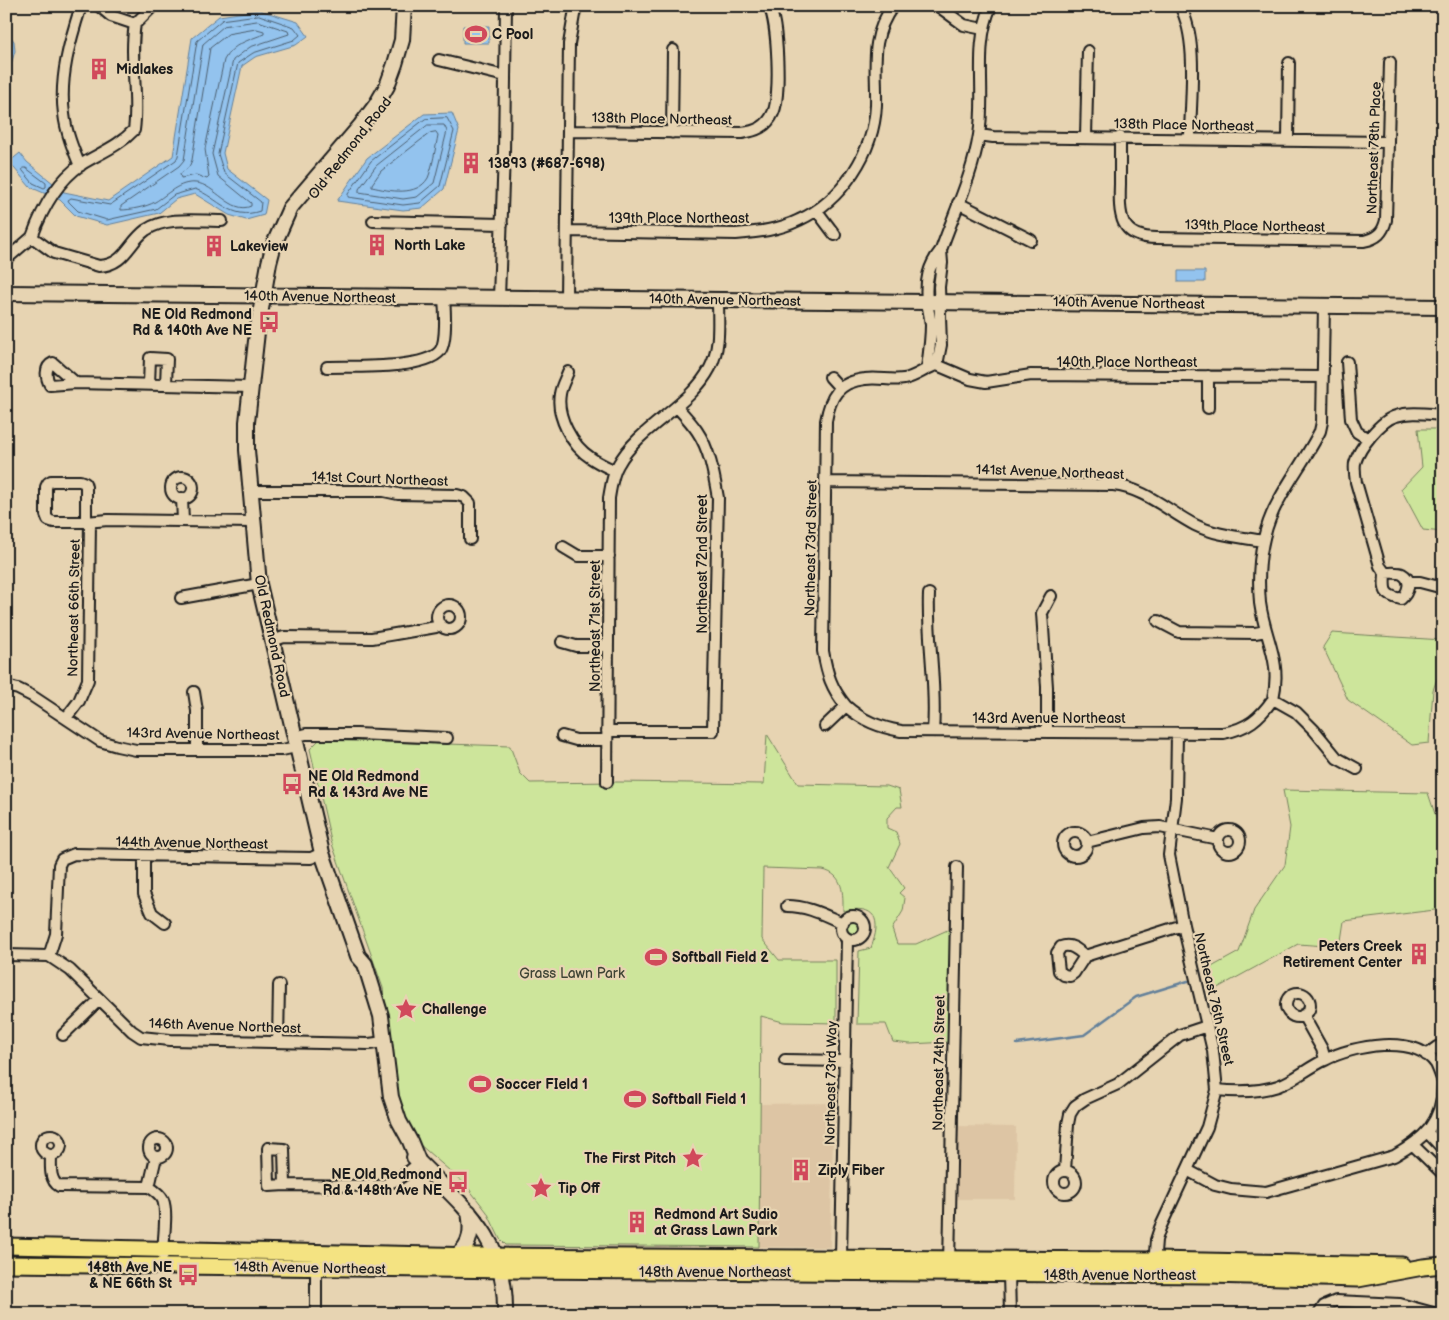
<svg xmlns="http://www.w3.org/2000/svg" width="1449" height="1320" font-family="'Balsamiq Sans',sans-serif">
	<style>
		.built { fill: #ddc5a4 }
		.green { fill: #cde59b; stroke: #74805c }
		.water { fill: #93c3ee; stroke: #63809a }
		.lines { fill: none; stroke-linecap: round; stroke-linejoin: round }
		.shore { stroke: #4c5f70; stroke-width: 1 }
		.stream { stroke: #63809a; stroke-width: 2.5 }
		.street-casing { stroke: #1c1c1c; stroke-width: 14 }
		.secondary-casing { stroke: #1c1c1c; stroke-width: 18 }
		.primary-casing { stroke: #1c1c1c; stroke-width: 19 }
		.street { stroke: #e7d4b2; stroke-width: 10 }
		.secondary { stroke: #e7d4b2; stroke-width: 14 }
		.primary { stroke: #f4e382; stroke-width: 15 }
		.labels { text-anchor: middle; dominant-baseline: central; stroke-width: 4.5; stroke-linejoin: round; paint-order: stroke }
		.poi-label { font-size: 14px; font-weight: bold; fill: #1c1c1c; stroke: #e7d4b2; text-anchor: start }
		.street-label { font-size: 14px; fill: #1c1c1c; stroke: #e7d4b2 }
		.park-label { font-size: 14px; fill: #3f4435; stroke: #e7d4b2 }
	</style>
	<rect width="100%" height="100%" fill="#e7d4b2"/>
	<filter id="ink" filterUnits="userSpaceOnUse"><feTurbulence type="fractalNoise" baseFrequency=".02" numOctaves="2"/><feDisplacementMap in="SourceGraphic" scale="10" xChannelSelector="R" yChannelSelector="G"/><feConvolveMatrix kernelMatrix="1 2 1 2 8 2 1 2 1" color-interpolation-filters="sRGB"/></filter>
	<g filter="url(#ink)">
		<path class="built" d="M834,1103L830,1247H759V1104Z
			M955,1126L1016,1127L1015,1199H953Z"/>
		<path class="green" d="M1418,429H1443V532L1423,530L1401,489L1422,467Z
			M1332,633L1443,640V663L1433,690L1429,743L1412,745L1348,700L1323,647Z
			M767,734L798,784L887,786L899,790L902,807H897L887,818V828L896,832L900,844L889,867L904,888L899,893L905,898L903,911L892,929L897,944H916L952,928L949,1042L910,1044L893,1042L886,1024H857L859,951L871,948C882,919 876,904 843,911C843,893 844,875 823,870L763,868L762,939L779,960H836V1023L783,1022L761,1016L759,1247L506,1245L500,1239L487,1212L465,1184L419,1144L400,1113L383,988L331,841L310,749L319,740L510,746L520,773L530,783L619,782L764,784Z
			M1283,790L1428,793L1443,838V909L1344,921L1340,947L1298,944L1210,992L1206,970L1239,952L1254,910L1285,865L1290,827Z
			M847 929a7 7 0 1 1 14 0a7 7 0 1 1-14 0Z"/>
		<path class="water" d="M259,10L298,22L308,36L296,45L255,57L242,66L223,153L227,169L267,200L264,215L246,220L229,215L195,194L176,199L159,213L107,225L76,216L60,200L30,187L9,162L20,153L27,162L64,192L108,201L173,156L192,38L219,16Z
			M463,26H489V43H463Z
			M6,31L14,41L15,51L6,81Z
			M452,113L459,130L444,189L422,208L403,210L337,201L367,158L424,114Z
			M1178,271H1205V282H1178Z"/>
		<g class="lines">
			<path class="shore" d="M259,15L294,27L300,35L294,40L253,53L238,63L218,154L224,173L261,202L260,211C231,221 219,198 195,189L174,195L156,209L107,220L78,211L69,202L68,200L71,198L110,205L176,160L178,156L197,41L222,20Z
				M258,21L288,31L289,34L250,47L233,60L212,154L218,176L251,203V206C232,215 214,184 196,183C179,181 167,195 155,202C146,207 130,210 121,210V206L179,166L184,160L203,44L224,26Z
				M257,29L264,31V34C249,40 232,44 224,60L205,149L209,177L207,179L196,175L181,178L180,174L189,167L192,160L210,48L228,34Z
				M447,118L454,131L440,186L420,203L403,205L348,197V194L371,161L425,119Z
				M428,125H444L447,131L434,183L417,197L403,199L359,192V189L376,166Z
				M436,132L438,135C436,146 432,169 428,178C417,197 389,191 372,187V184L381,171L430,133Z
				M23,168H26L46,183V187L44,188L33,183L23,171Z"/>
			<path class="stream" d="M1017,1044L1084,1035L1136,997L1188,981"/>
			<g class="street-casing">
				<path id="street" d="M99,6L111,16L135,24
					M938,6L964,25L983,29
					M1180,6C1199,41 1190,100 1190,139
					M135,24L153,6
					M439,60L505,76
					M569,131L742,133C756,131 767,127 773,113C781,97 778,23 769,6
					M672,133L673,50
					M979,135L993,137L1388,142
					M1086,137L1088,51
					M1120,137C1120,153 1120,169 1120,184C1119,215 1119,238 1157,238L1364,241C1377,238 1383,233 1386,220L1390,62
					M1288,139L1289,63
					M80,166C73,149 66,132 64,114C59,78 70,40 81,6
					M958,203L1031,240
					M817,211L835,235
					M373,221L502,224
					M567,231L736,234C758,232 779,230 799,220C842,201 874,152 876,105C877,68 869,38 893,6
					M32,237C42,209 57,181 82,164C100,153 119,146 134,130C139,95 129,59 135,24
					M941,250C954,213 973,174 979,135C986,92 973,47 991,6
					M6,257L10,256L32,237L54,253L99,266C125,265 128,243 146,230C167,216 198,221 222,221
					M499,298L504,153L506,6
					M566,299L569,44L574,15L577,6
					M1324,305L1322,422L1320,431C1308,455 1292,476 1279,500C1261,531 1257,568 1260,603C1265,640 1282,660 1273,699L1296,712L1314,730L1337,758L1357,769
					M1347,362L1351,419L1357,432L1368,439
					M937,365L970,379L986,382L1031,375L1322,377
					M327,367C351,366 424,370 440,351C447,342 445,310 444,298
					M927,368C929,353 931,339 931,325C930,317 928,309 927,301C925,281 928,266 941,250L942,263L939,287L941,345L937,365
					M568,372C566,378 561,386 560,394C556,416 572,446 591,458C598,463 607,467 615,471
					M1208,376V408
					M830,377L840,388
					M76,383L53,363C44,367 46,378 50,385L76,383L250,387
					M149,384L150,358L167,359L166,384
					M171 488a11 11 0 1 1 22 0a11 11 0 1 1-22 0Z
					M825,482L1113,485C1144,488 1168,511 1195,525C1215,535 1241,537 1263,541
					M251,491H384L398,494L457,495L464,497L470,503V539
					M182,498L183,521
					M86,522H54L48,520L46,515V487L48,483L51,481H80L85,483L86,487V522L108,520L253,522
					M563,547L578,556H609
					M1385,573C1384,590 1383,595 1401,599C1408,593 1413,580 1402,574C1398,572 1391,573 1385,573L1380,566L1356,482C1355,475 1354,469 1355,463C1359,448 1381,420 1396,416C1411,411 1427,414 1443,415
					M1409,582H1420L1443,588
					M929,594C927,640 937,685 933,731
					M181,598L259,584
					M437 617a12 12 0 1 1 24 0a12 12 0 1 1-24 0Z
					M1158,621L1179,632L1255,633L1266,631
					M272,641L284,637L372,638L436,627L440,624
					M562,642L576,646H608
					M6,686L18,689L32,696L100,741L117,746L136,750H282L296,747
					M194,692L197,711V749
					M846,706C831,688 827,674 823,651L826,421C830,397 838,382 865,379C878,377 891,381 904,379C916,377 925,368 937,365
					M66,718L79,701L88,680L90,522
					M825,726L846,706C863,721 879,727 901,731L1223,733C1247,729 1260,718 1273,699
					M607,731H713L718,498C714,475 710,450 697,431C691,422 684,415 677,407
					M1047,731V687L1042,613L1051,596
					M562,736L576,740H607
					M294,737L306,734H357L447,738
					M607,782L609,498C611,487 612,475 618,465C640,425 689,408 710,368C721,347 718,322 718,300
					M1218 841a11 11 0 1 1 22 0a11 11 0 1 1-22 0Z
					M1063 844a12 12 0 1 1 24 0a12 12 0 1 1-24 0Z
					M1087,842L1144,828L1160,827L1218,839
					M144,856V894L152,913L165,923
					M787,906C808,906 824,915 843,923
					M841 928a12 12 0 1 1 24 0a12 12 0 1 1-24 0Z
					M6,955L49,956L70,970L132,1031L141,1037L170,1040L369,1044L384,1042
					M49,956L56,934L59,865L62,859L74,854L311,858L322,853
					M1085,956C1078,950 1071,943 1061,947L1057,953L1059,971L1064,975L1070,976L1074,973L1085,956L1183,925
					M1286 1005a12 12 0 1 1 24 0a12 12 0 1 1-24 0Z
					M1303,1015L1322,1049L1325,1059
					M63,1035L99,1000
					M278,1042L279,985
					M1426,1055L1437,1047L1443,1045
					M785,1060L845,1061
					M1217,1090C1236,1092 1259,1092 1278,1086C1295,1080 1309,1067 1325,1060C1352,1046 1415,1033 1436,1064C1439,1070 1441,1076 1443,1082
					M1427,1132L1443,1149
					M41 1145a10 10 0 1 1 20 0a10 10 0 1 1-20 0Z
					M149 1148a9 9 0 1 1 18 0a9 9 0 1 1-18 0Z
					M1413,1145L1443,1174
					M268,1148L284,1149L285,1185L269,1186Z
					M51,1155C51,1166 49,1180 59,1186L149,1187
					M156,1157L149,1187C154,1190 160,1194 163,1200C168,1213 163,1240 163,1255
					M1187,1170L1215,1185L1231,1189L1266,1192L1394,1156C1424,1139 1442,1123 1443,1086
					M1065,1171L1068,1124L1070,1114L1075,1106L1085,1099L1118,1084L1180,1035L1207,1026
					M1054 1182a11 11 0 1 1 22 0a11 11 0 1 1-22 0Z
					M285,1185L378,1186C398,1182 404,1175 419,1163
					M841,1258L847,939
					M949,1264L957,867
					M1154,1266L1156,1240L1160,1228L1207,1127L1217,1090L1213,1051L1183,925L1169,855L1176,798L1177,733
					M1009,1274L1010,1314
					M316,1314V1262
					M1319,1314L1324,1306L1336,1301L1400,1304L1437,1314"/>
			</g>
			<g class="secondary-casing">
				<path id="secondary" d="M404,6L402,40L395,64L387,86L376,105L361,125L290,208L274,244L269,263L257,332L247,422V450L259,584L322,853L358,956L365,964L381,1016L391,1097L399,1121L410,1141L419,1163
					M6,293L1443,307
					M414,1157C463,1207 507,1236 505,1314
					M457,1255C472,1244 472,1229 469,1212"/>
			</g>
			<g class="primary-casing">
				<path id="primary" d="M6,1246L479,1256L1154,1260L1402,1265
					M6,1264L514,1270L1209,1275L1358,1279L1423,1267L1443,1265"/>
			</g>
			<use href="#street" class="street"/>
			<use href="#secondary" class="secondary"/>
			<use href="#primary" class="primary"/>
		</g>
	</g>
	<defs>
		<g id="stadium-bare" transform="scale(1.725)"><path d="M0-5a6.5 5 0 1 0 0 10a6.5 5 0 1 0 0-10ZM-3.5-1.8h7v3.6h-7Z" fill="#d1495b" stroke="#e7d4b2" stroke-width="2.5" paint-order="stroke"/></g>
		<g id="building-bare" transform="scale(1.725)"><path d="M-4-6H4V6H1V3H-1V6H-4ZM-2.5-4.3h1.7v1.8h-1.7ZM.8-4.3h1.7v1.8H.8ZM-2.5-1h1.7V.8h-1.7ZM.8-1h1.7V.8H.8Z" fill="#d1495b" stroke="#e7d4b2" stroke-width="2.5" paint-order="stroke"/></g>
		<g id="bus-bare" transform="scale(1.725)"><path d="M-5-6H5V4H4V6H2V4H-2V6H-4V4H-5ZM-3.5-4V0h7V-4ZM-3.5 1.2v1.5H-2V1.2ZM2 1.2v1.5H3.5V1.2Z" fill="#d1495b" stroke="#e7d4b2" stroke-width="2.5" paint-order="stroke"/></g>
		<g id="sight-bare" transform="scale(1.725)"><path d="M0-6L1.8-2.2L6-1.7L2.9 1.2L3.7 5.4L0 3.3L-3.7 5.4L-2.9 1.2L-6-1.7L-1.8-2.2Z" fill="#d1495b" stroke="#e7d4b2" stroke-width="2.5" paint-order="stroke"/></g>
	</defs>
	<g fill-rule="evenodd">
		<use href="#stadium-bare" x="476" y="34"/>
		<use href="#building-bare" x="99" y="69"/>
		<use href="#building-bare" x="471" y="163"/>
		<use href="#building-bare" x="377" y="245"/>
		<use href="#building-bare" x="214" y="246"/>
		<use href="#bus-bare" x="269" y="322"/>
		<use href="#bus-bare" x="292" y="784"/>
		<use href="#building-bare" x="1419" y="954"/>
		<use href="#stadium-bare" x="656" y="957"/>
		<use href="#sight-bare" x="406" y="1009"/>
		<use href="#stadium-bare" x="480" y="1084"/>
		<use href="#stadium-bare" x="635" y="1099"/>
		<use href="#sight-bare" x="693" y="1158"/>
		<use href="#building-bare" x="801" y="1170"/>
		<use href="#bus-bare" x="458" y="1182"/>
		<use href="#sight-bare" x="541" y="1188"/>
		<use href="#building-bare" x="637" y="1222"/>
		<use href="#bus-bare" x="188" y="1275"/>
	</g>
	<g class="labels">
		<g class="poi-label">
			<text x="492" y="34">C Pool</text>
			<text x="116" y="69">Midlakes</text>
			<text x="488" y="163">13893 (#687-698)</text>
			<text x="394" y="245">North Lake</text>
			<text x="230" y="246">Lakeview</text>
			<text x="252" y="314" text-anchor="end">NE Old Redmond<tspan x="252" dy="16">Rd &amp; 140th Ave NE</tspan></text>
			<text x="308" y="776">NE Old Redmond<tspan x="308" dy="16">Rd &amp; 143rd Ave NE</tspan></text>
			<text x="1402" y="946" text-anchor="end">Peters Creek<tspan x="1402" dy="16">Retirement Center</tspan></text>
			<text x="672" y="957">Softball Field 2</text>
			<text x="422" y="1009">Challenge</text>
			<text x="496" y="1084">Soccer FIeld 1</text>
			<text x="652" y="1099">Softball Field 1</text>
			<text x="676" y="1158" text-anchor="end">The First Pitch</text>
			<text x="818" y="1170">Ziply Fiber</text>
			<text x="442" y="1174" text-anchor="end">NE Old Redmond<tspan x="442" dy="16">Rd &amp; 148th Ave NE</tspan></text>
			<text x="558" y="1188">Tip Off</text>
			<text x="654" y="1214">Redmond Art Sudio<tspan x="654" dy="16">at Grass Lawn Park</tspan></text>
			<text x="172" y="1267" text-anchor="end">148th Ave NE<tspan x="172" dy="16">&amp; NE 66th St</tspan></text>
		</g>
		<g class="street-label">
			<text transform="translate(662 119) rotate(1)">138th Place Northeast</text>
			<text transform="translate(1184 125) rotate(1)">138th Place Northeast</text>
			<text transform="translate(350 148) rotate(-52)">Old Redmond Road</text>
			<text transform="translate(1374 148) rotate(-88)">Northeast 78th Place</text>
			<text x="679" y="218">139th Place Northeast</text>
			<text transform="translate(1255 226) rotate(1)">139th Place Northeast</text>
			<text transform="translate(320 297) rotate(1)">140th Avenue Northeast</text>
			<text transform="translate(725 300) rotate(1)">140th Avenue Northeast</text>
			<text transform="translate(1129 303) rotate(1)">140th Avenue Northeast</text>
			<text x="1127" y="362">140th Place Northeast</text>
			<text transform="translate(1050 472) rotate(2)">141st Avenue Northeast</text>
			<text transform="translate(380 479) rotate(2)">141st Court Northeast</text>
			<text transform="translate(811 548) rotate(-89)">Northeast 73rd Street</text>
			<text transform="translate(702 564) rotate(-90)">Northeast 72nd Street</text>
			<text transform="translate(74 608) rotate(-89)">Northeast 66th Street</text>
			<text transform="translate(595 626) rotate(-90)">Northeast 71st Street</text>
			<text transform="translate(272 636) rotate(78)">Old Redmond Road</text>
			<text x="1049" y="718">143rd Avenue Northeast</text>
			<text transform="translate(203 734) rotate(1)">143rd Avenue Northeast</text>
			<text transform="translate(192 843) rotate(1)">144th Avenue Northeast</text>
			<text transform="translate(1214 999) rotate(77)">Northeast 76th Street</text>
			<text transform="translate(225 1026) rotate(2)">146th Avenue Northeast</text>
			<text transform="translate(939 1063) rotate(-89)">Northeast 74th Street</text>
			<text transform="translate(831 1083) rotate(-89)">Northeast 73rd Way</text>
			<text transform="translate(310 1268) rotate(1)">148th Avenue Northeast</text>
			<text x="715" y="1272">148th Avenue Northeast</text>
			<text x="1120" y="1275">148th Avenue Northeast</text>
		</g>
		<g class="park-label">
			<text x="572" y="973">Grass Lawn Park</text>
		</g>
	</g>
	<rect width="1449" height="1320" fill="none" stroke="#e7d4b2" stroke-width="25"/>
	<rect x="12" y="12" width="1424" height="1295" fill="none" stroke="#1c1c1c" stroke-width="2" filter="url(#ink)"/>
</svg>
